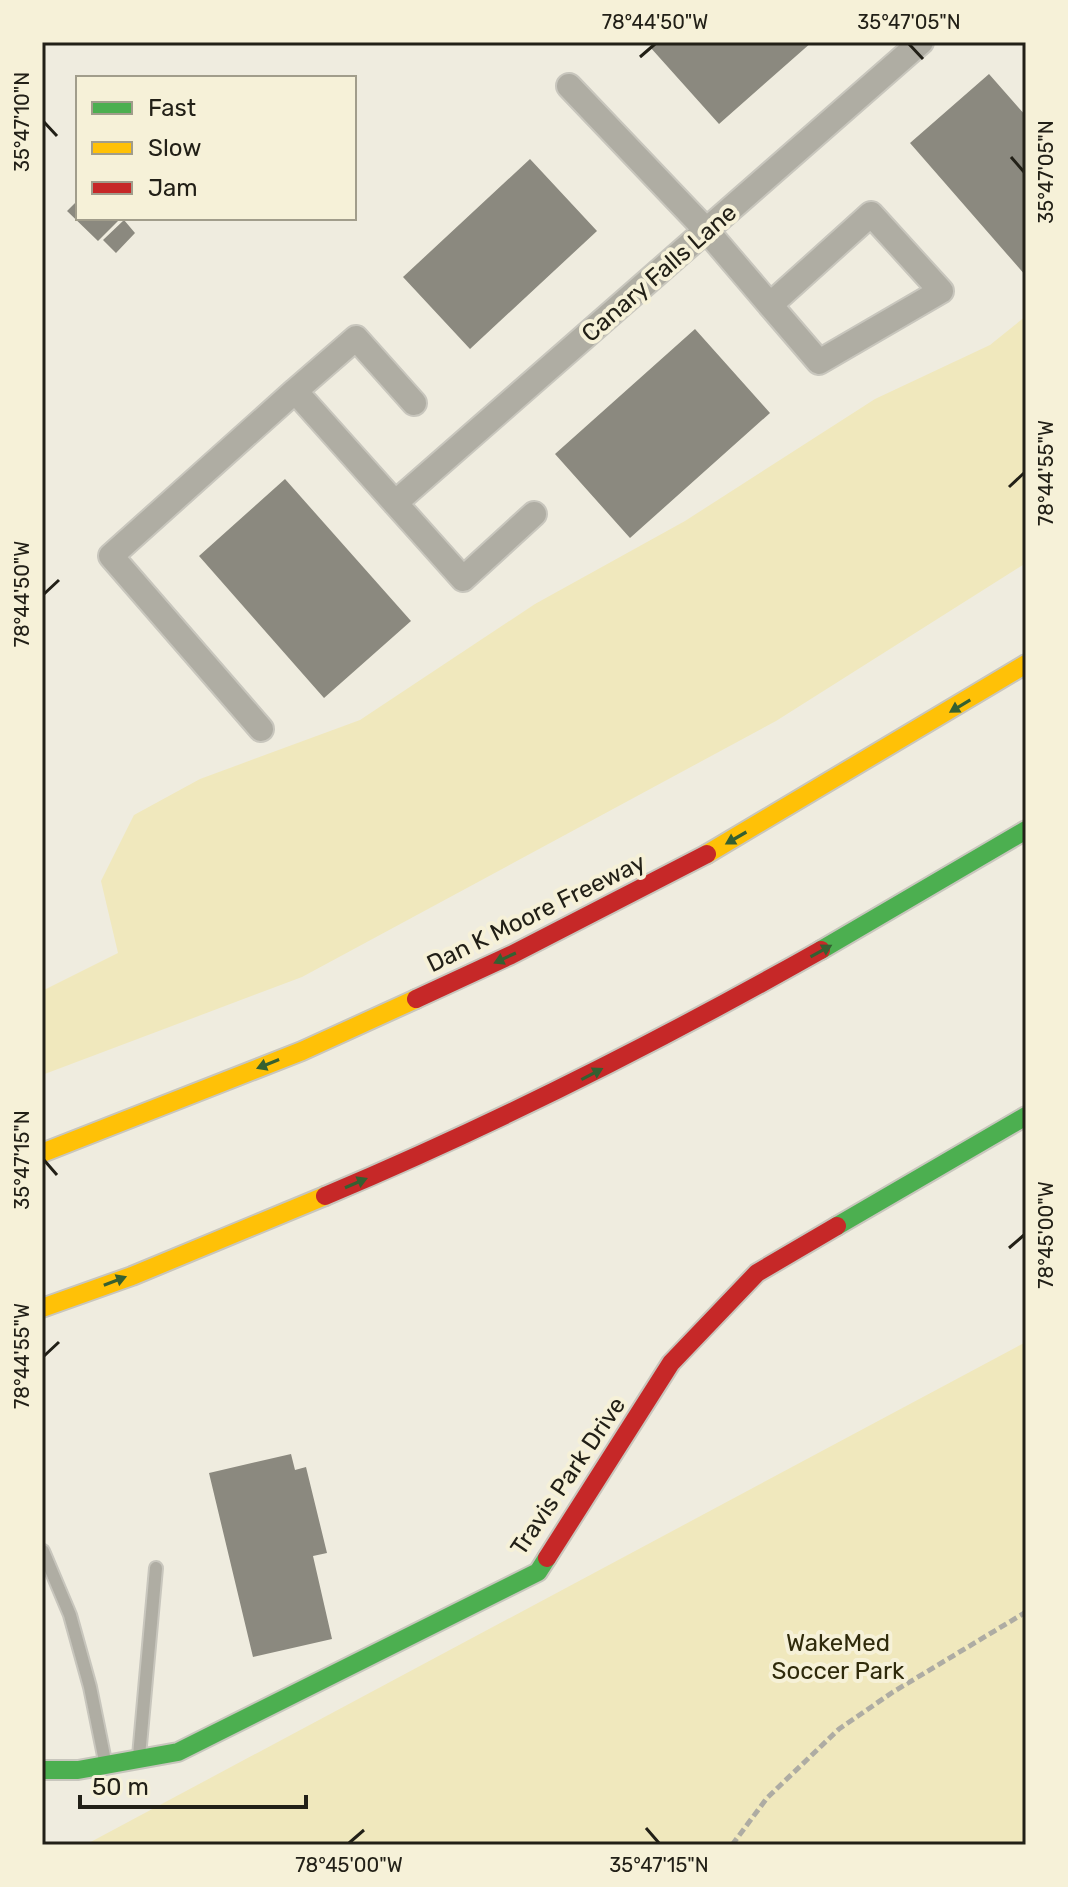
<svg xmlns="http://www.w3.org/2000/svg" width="1068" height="1887" font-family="Rubik,sans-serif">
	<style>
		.green { fill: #f0e8bd }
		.building { fill: #8b897f }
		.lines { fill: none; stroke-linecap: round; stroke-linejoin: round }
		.lane-casing { stroke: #c8c6bd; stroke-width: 16 }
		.street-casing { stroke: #c8c6bd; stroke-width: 28 }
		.fast-casing { stroke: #c8c6bd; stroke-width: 22 }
		.slow-casing { stroke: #c8c6bd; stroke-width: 22 }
		.jam-casing { stroke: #c8c6bd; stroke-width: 22 }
		.path { stroke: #aeaca3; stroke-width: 5; stroke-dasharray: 8 4; stroke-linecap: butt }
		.lane { stroke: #afada3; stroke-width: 12 }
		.street { stroke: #afada3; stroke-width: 24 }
		.fast { stroke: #4caf50; stroke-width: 18 }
		.slow { stroke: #ffc107; stroke-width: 18 }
		.jam { stroke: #c62828; stroke-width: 18 }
		.oneway { fill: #356031 }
		.ticks { fill: none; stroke: #222017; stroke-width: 3 }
		.labels { text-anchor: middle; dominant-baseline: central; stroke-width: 8; stroke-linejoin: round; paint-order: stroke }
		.street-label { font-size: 24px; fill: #222017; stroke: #f6f1d8 }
		.park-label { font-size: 24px; fill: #2f2a0b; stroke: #f6f1d8 }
		.neatline { fill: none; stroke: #222017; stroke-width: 3 }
		.ticks-label { font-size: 20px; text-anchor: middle; fill: #222017 }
	</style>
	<rect width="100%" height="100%" fill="#efecdf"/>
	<path class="green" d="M1026,316V563L776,721L302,977L42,1075V991L118,953L101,881L134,815L200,779L360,720L535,604L685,521L875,399L990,345Z
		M1026,1342V1845H85Z"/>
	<path class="building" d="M656,42H812L719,124L650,47Z
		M989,74L1026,116V276L910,143Z
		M530,159L597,231L470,349L403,277Z
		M78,200V218H121L98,241L67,211Z
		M124,220L135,233L116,253L103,240Z
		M695,329L770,413L630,538L555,454Z
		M285,479L411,621L324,698L199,556Z
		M291,1454L295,1470L306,1467L327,1553L313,1556L332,1639L253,1657L209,1473Z"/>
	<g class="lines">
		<g class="lane-casing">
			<path id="lane" d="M43,1551L70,1615L90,1687L105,1761
				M139,1756L156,1568"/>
		</g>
		<g class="street-casing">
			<path id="street" d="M569,86L707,231L770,305L871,214L941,291L819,362L770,305
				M414,403L356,338L295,391L463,579L534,514
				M395,503L921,42
				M261,729L111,556L295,391"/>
		</g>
		<g class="fast-casing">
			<path id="fast" d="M821,950L1026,830
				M837,1226L1026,1116
				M42,1770H78L178,1752L538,1572L547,1558"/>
		</g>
		<g class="slow-casing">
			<path id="slow" d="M707,854L1026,664
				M42,1153L302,1051L416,999
				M42,1308L132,1276L325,1196"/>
		</g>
		<g class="jam-casing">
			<path id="jam" d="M416,999L511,955L707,854
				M325,1196C496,1124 660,1041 821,950
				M547,1558L671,1363L757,1273L837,1226"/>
		</g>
		<path class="path" d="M732,1845L767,1798L839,1729L893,1692L1026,1612"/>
		<use href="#lane" class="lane"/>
		<use href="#street" class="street"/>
		<use href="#fast" class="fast"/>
		<use href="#slow" class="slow"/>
		<use href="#jam" class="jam"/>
	</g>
	<defs><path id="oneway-solid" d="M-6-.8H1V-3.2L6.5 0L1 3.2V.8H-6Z" transform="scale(2)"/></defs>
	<g class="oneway">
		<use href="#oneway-solid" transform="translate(960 706) rotate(149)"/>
		<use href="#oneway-solid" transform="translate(736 838) rotate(150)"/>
		<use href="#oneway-solid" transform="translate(821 951) rotate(-29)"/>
		<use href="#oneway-solid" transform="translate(505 958) rotate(155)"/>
		<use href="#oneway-solid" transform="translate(268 1064) rotate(158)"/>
		<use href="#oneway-solid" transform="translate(592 1074) rotate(-28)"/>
		<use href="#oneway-solid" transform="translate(356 1183) rotate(-23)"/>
		<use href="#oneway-solid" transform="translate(115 1281) rotate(-21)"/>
	</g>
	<path class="ticks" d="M909,44L923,59M640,57L655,44M44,122L57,136M1011,157L1024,172M1009,487L1024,473M44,594L59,580M44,1160L57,1175M1009,1248L1024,1235M44,1356L59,1342M646,1828L659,1843M349,1843L364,1830"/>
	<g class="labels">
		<g class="street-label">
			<text transform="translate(659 273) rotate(-41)">Canary Falls Lane</text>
			<text transform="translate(536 913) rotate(-26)">Dan K Moore Freeway</text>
			<text transform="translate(568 1476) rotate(-56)">Travis Park Drive</text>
		</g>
		<g class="park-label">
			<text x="838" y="1643">WakeMed<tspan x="838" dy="28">Soccer Park</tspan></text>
		</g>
	</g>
	<rect width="1068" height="1887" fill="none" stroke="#f6f1d8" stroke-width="88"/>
	<rect x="76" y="76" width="280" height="144" fill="#f6f1d8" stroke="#a19d8b" stroke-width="2"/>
	<rect x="92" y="102" width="40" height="12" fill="#4caf50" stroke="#a19d8b" stroke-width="2"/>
	<text x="148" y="116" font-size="24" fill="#222017">Fast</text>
	<rect x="92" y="142" width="40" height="12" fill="#ffc107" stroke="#a19d8b" stroke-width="2"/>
	<text x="148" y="156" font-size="24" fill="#222017">Slow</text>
	<rect x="92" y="182" width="40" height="12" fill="#c62828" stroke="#a19d8b" stroke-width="2"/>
	<text x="148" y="196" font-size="24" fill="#222017">Jam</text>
	<path d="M80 1795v12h226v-12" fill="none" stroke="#222017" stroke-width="4"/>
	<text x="92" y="1795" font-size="24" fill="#222017" stroke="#f6f1d8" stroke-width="6" paint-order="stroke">50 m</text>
	<rect x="44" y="44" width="980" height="1799" class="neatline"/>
	<g class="ticks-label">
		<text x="655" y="29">78°44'50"W</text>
		<text x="909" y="29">35°47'05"N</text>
		<text transform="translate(22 122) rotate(-90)" y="7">35°47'10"N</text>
		<text transform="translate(1046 172) rotate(-90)" y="7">35°47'05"N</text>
		<text transform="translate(1046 473) rotate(-90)" y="7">78°44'55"W</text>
		<text transform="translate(22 594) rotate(-90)" y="7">78°44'50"W</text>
		<text transform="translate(22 1160) rotate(-90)" y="7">35°47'15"N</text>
		<text transform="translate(1046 1235) rotate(-90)" y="7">78°45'00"W</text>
		<text transform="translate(22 1356) rotate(-90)" y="7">78°44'55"W</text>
		<text x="349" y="1872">78°45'00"W</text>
		<text x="659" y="1872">35°47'15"N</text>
	</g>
</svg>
